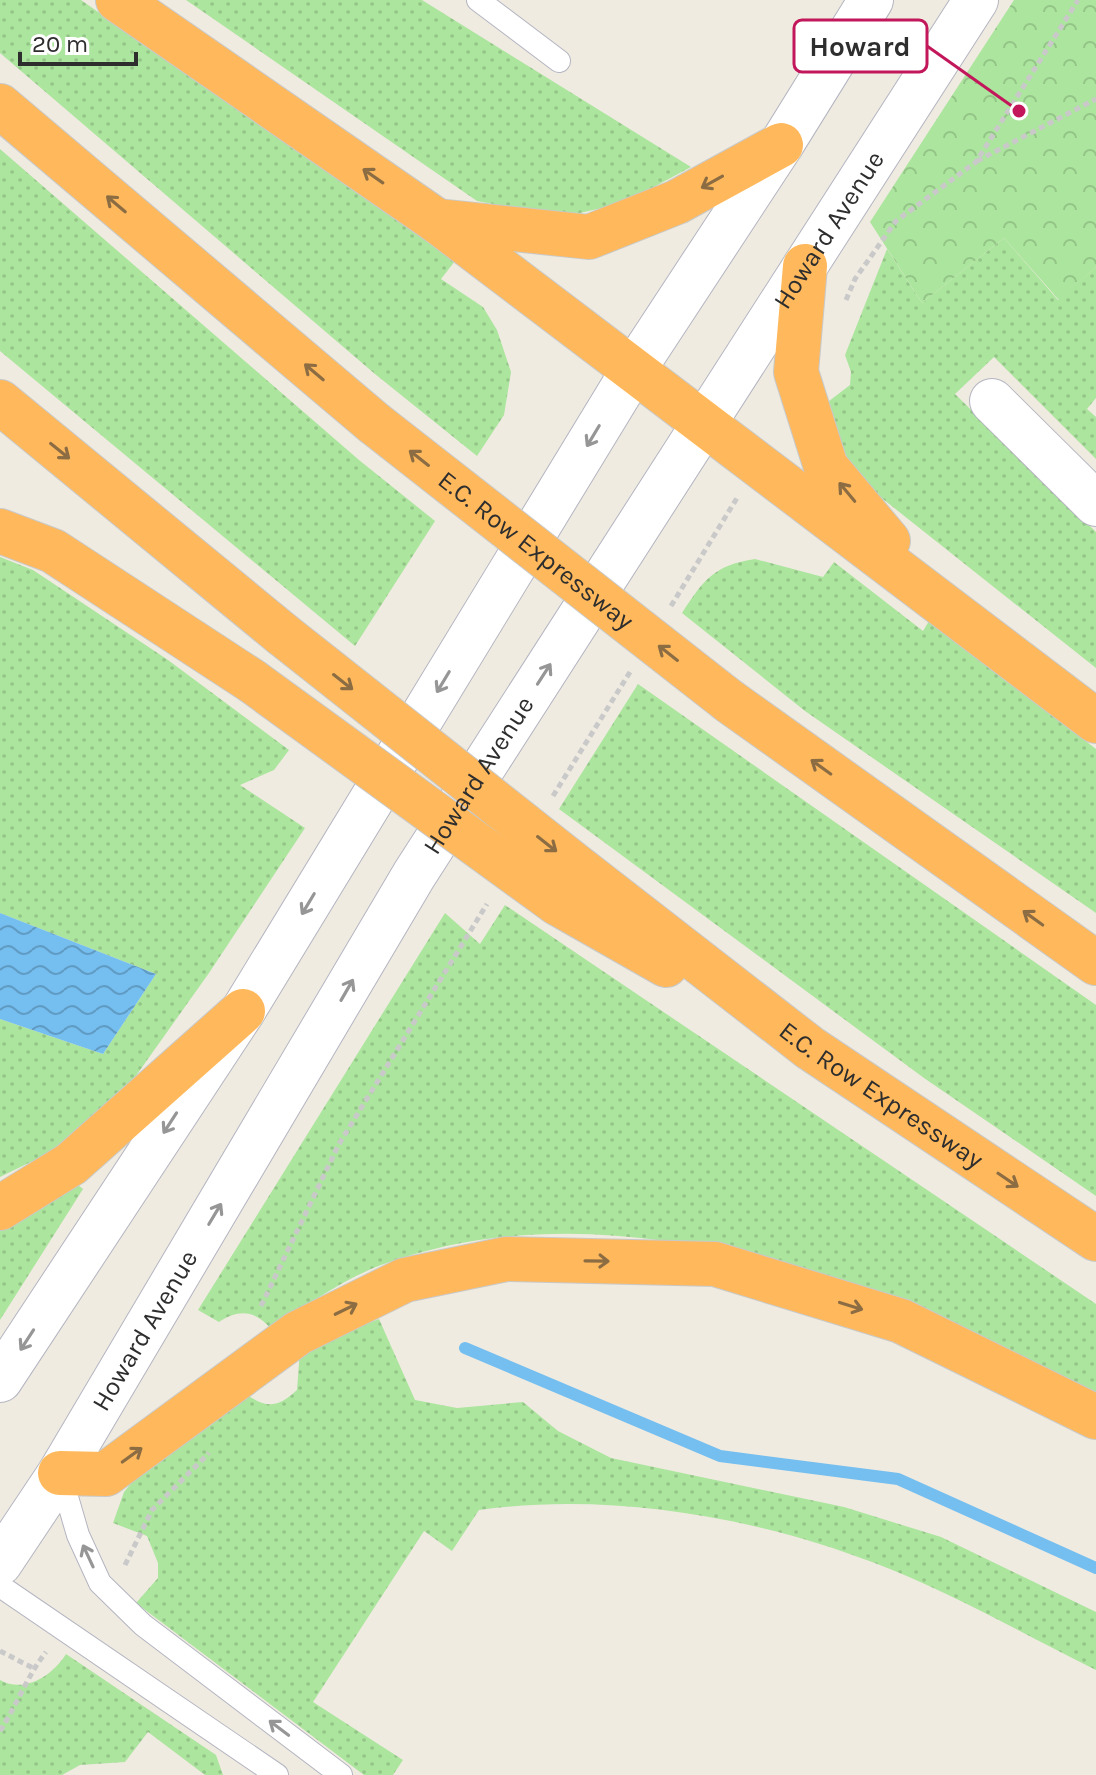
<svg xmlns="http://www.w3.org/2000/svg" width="1096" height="1775" font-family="Karla,sans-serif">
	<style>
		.grass { fill: url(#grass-dots) }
		.forest { fill: url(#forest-crowns) }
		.water { fill: url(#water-waves) }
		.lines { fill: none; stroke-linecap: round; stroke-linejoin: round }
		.stream { stroke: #74bef0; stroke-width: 12 }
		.lane-casing { stroke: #b4b5c1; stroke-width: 24 }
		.street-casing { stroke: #b4b5c1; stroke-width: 46 }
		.secondary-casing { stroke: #b4b5c1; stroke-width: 46 }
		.highway-casing { stroke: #c9c9c9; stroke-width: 46 }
		.path { stroke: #c9c9c9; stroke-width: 5; stroke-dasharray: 6 4; stroke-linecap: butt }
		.lane { stroke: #fff; stroke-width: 22 }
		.street { stroke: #fff; stroke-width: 44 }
		.secondary { stroke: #fff; stroke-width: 44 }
		.highway { stroke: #ffb95c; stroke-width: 44 }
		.highway-bridge-casing { stroke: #c9c9c9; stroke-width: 46; stroke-linecap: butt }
		.highway-bridge { stroke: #ffb95c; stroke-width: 44 }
		.oneway { stroke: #8c6d43 }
		.oneway2 { stroke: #969696 }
		.labels { text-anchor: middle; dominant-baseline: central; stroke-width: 7; stroke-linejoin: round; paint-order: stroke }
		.street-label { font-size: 26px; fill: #2e2e2e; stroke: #fff }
		.leader { fill: none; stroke: #c2185b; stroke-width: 3 }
		.callout-dot { fill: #c2185b; stroke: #fff; stroke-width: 3 }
		.callout { fill: #fff; stroke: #c2185b; stroke-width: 3 }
		.callout-label { font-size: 28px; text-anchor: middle; font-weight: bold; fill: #2e2e2e }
	</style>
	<defs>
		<pattern id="grass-dots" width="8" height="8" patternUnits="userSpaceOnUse" patternTransform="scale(2)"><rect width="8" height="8" fill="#ace59d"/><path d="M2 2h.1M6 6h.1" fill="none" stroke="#94c588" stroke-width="1.8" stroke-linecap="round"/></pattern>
		<pattern id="forest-crowns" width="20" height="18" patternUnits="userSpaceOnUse" patternTransform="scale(2)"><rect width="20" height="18" fill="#ace59d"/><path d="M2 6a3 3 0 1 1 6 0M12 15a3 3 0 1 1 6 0" fill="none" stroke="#94c588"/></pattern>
		<pattern id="water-waves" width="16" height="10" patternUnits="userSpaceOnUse" patternTransform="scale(2)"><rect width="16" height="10" fill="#74bef0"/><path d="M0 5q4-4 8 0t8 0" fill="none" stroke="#609bc3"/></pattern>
	</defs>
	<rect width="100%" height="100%" fill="#efebe1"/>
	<path class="grass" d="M0,0H81L455,261L441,279L483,307L497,330L511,372L504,415L477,456L375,374L0,53Z
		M186,0H422L691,167L624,203L562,217L477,201Z
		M0,149L359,460L435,521L355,646L0,351Z
		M1004,238L1058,300L1096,267V398L1087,409L1096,417V459L994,357L955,394L1096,532V668L864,484L840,451L820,408L850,385L851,372L845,355L887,249L922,303Z
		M0,557L33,570L168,660L289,750L274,770L240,785L305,828L209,973L123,1094L47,1154L0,1177V1019L103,1054L156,974L0,913Z
		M755,559L823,577L834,562L923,631L929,621L1096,749V913L805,711L682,613C704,579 715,565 755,559Z
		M638,684L1096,1005V1196L924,1078L559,809Z
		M505,905L1096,1304V1393C1033,1362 970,1326 903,1303C735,1244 555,1202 381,1265C342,1280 305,1306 271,1329C256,1310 238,1309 219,1322L198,1310L445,913L480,944Z
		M73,1181L83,1189L0,1320V1221Z
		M379,1319L415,1400L457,1408L523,1402L558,1431L611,1458L844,1507L941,1537L1096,1612V1670C1023,1634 949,1591 872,1562C752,1516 607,1492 479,1510L452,1551L424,1531L313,1702L403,1760L393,1775H364L136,1603L158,1578V1563L147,1536L113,1523L124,1492L142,1470L238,1389C263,1406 273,1412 297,1390L300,1350Z
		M66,1654L216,1755L223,1775H205L148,1732L125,1762L80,1765L62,1775H0V1680C25,1694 53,1675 66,1654Z"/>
	<path class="forest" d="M1014,0H1096V267L1059,300L1004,238L922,303L870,222Z"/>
	<path class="water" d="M0,913L156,974L103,1054L0,1019Z"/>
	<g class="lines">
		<path class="stream" d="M465,1348L720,1456L898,1479L1096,1568"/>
		<g class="lane-casing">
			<path id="lane" d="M478,0L559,61
				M60,1473L78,1535L100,1583L143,1625L341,1775
				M0,1586L277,1775"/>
		</g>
		<g class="street-casing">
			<path id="street" d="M992,401L1096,504"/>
		</g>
		<g class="secondary-casing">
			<g id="secondary">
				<path d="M0,1380L243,1011L634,369L781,145L871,0"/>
				<path id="s1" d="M0,1563L60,1473L414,875L976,0"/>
			</g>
		</g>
		<g class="highway-casing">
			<g id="highway">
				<path d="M118,0L437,221L1096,721"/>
				<path d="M0,106L374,423"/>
				<path d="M437,221L589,237L677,202L781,145"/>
				<path d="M805,266L796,372L826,467L888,541"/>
				<path d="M0,402L282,634"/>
				<path d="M0,531L53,551L252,681"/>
				<path d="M729,701L1096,963"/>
				<path id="s2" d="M582,871L810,1048L1096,1239"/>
				<path d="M557,903L666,965"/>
				<path d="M0,1208L71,1164L243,1011"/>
				<path d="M60,1473L106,1474L298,1333L405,1280L506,1259L715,1264L901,1321L1096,1417"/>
			</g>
		</g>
		<path class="path" d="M977,161L1096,99
			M846,300L855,279L896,221L976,162L1078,0
			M671,606L737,498
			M553,796L630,672
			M261,1306L339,1144L487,904
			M125,1565L152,1510L209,1453
			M0,1651L33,1668
			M0,1731C17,1705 27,1676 46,1652"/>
		<use href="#lane" class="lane"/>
		<use href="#street" class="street"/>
		<use href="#secondary" class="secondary"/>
		<use href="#highway" class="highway"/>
		<g class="highway-bridge-casing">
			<g id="highway-bridge">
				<path id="s3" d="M374,423L729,701"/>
				<path d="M282,634L582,871"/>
				<path d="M252,681L557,903"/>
			</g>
		</g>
		<use href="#highway-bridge" class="highway-bridge"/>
	</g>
	<defs><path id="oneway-shaft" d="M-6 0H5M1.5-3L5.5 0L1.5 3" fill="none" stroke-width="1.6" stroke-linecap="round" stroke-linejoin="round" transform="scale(2)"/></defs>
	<g class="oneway">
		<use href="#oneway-shaft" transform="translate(373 176) rotate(-145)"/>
		<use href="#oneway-shaft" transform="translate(712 182) rotate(151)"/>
		<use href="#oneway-shaft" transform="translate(116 204) rotate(-140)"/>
		<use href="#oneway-shaft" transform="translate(314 372) rotate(-140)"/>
		<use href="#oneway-shaft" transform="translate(60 451) rotate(39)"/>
		<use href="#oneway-shaft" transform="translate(419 458) rotate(-142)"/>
		<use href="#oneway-shaft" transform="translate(847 492) rotate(-130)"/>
		<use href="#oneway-shaft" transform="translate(668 653) rotate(-142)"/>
		<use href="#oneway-shaft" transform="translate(343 682) rotate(38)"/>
		<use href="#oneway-shaft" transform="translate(821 767) rotate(-144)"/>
		<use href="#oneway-shaft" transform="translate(547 844) rotate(38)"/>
		<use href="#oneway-shaft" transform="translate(1033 918) rotate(-144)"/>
		<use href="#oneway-shaft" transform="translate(1008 1180) rotate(34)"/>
		<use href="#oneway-shaft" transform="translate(597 1261) rotate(1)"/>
		<use href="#oneway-shaft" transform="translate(851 1306) rotate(17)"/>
		<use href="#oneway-shaft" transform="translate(346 1309) rotate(-26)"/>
		<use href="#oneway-shaft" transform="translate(132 1455) rotate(-36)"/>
	</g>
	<g class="oneway2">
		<use href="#oneway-shaft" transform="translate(593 436) rotate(121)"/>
		<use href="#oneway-shaft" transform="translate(544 674) rotate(-57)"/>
		<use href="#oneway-shaft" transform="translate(443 682) rotate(121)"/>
		<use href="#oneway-shaft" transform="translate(308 904) rotate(121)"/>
		<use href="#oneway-shaft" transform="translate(347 990) rotate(-60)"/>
		<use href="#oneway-shaft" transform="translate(170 1123) rotate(123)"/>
		<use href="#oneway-shaft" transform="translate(215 1214) rotate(-59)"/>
		<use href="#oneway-shaft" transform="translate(27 1340) rotate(123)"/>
		<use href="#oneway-shaft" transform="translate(88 1556) rotate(-115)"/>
		<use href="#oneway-shaft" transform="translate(279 1728) rotate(-143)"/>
	</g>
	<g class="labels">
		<g class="street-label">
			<text stroke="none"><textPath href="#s1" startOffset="1570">Howard Avenue</textPath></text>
			<text stroke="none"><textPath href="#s3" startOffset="206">E.C. Row Expressway</textPath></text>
			<text stroke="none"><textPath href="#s1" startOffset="922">Howard Avenue</textPath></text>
			<text stroke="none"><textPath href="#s2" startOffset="374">E.C. Row Expressway</textPath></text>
			<text stroke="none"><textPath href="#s1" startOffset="274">Howard Avenue</textPath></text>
		</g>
	</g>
	<path class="leader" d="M1019 111L927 46"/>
	<circle class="callout-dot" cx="1019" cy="111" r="8"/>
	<rect class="callout" x="794" y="20" width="133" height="52" rx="8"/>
	<g class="callout-label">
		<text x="860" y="56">Howard</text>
	</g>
	<path d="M20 52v12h116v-12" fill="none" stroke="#2e2e2e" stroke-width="4"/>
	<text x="32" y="52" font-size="24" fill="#2e2e2e" stroke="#ffffff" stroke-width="6" paint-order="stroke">20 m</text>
</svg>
